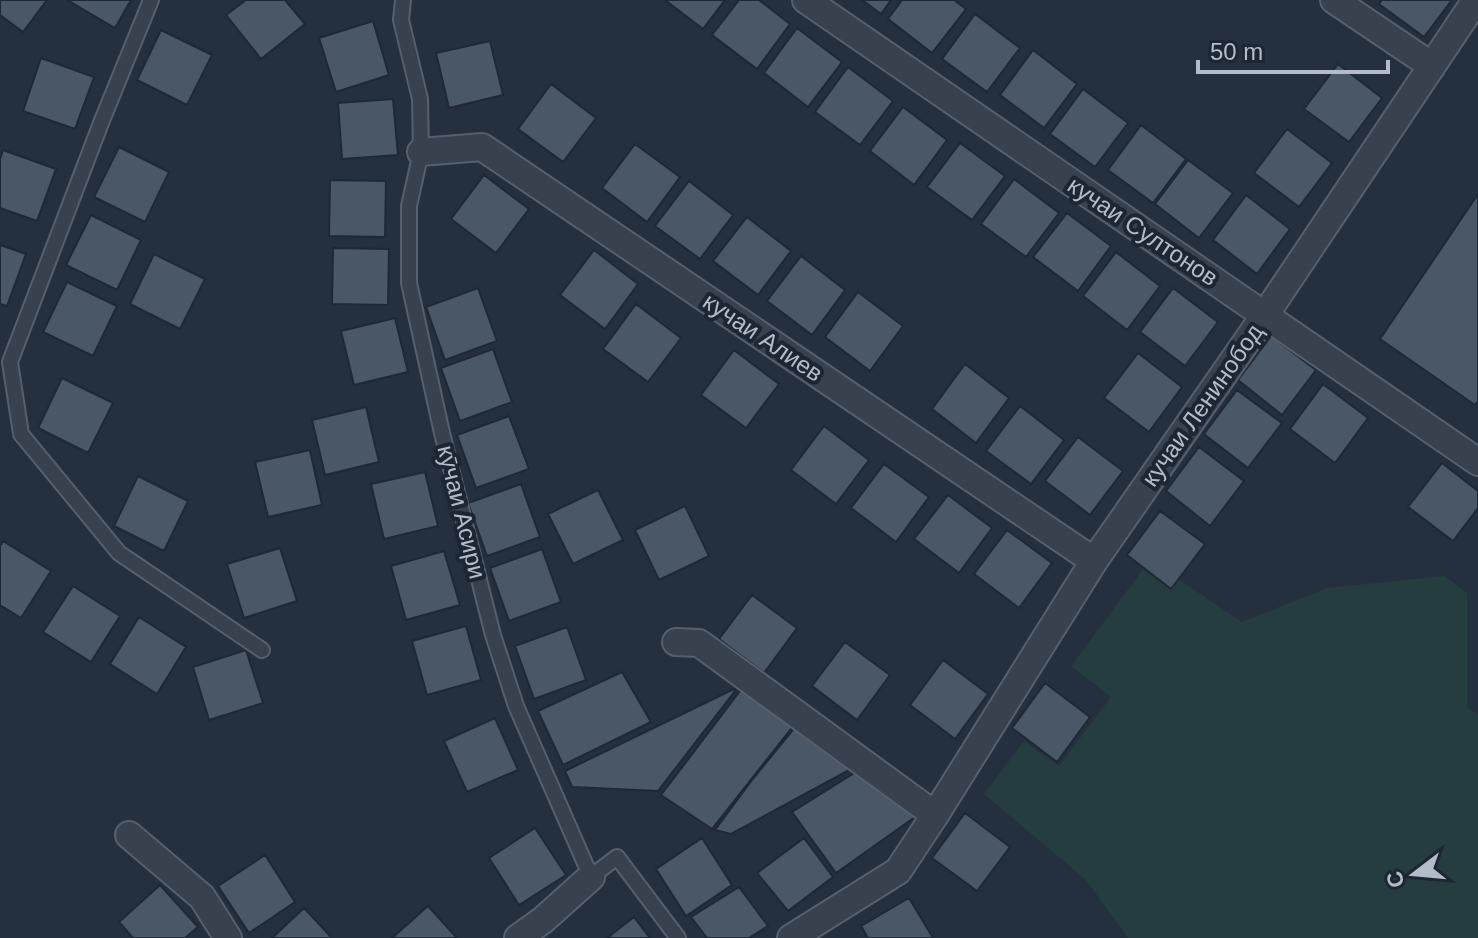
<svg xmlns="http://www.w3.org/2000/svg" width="1478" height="938" font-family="Helvetica,sans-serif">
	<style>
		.green { fill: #263d3f }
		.building { fill: #4a5767; stroke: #1f2835; stroke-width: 2 }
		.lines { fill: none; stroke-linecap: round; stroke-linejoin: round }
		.service-casing { stroke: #565f6c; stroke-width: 18 }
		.minor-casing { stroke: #565f6c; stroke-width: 30 }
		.service { stroke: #38414e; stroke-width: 14 }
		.minor { stroke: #38414e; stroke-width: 26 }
		.labels { text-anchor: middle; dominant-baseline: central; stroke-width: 8; stroke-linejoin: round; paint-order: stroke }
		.street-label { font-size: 24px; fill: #b4bcc9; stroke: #1d2633 }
	</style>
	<rect width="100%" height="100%" fill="#24303e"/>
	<path class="green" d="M1150,560L1242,622L1327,588L1445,576L1467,593V707L1478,715V938H1128L1086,880L984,794L1024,741L1059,766L1111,697L1071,666Z"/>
	<path class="building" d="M0,0H47L23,32L0,15Z
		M67,0H131L115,28Z
		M246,0H285L305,24L261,59L226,15Z
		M665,0H725L703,29Z
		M739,0H759L790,24L757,69L712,35Z
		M862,0H891L881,14Z
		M902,0H954L966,9L932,53L888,19Z
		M1382,0H1452L1424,37L1379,4Z
		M975,14L1020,48L987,92L942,59Z
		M373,21L389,75L336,92L319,38Z
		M797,28L842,62L808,107L764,73Z
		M161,30L212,55L187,105L137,80Z
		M490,41L503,95L449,108L436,53Z
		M1033,50L1077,84L1044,128L1000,95Z
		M41,58L94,77L75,129L23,111Z
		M1338,64L1382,98L1349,142L1304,109Z
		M848,67L893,101L860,145L815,112Z
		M551,84L596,118L563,162L518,129Z
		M1083,89L1128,123L1095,167L1050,134Z
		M393,99L398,155L342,159L338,103Z
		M903,107L947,140L914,185L870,151Z
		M1141,125L1186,159L1153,203L1108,170Z
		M1287,129L1332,163L1299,207L1254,173Z
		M960,143L1005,176L972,220L927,187Z
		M635,144L680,177L647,222L602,188Z
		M119,147L169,172L145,222L94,197Z
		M3,150L56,169L37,221L0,208V159Z
		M1188,160L1233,193L1199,238L1155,204Z
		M484,175L529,209L496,253L451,219Z
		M1014,179L1059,213L1026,257L981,224Z
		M330,180L386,181L385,237L329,236Z
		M689,181L733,215L700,259L655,226Z
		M1478,194V401L1475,405L1380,339Z
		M1246,195L1290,229L1257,274L1213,240Z
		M1067,213L1111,246L1078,291L1033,257Z
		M91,215L141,240L117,290L66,265Z
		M747,217L791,251L758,295L713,261Z
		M0,245L26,254L7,306L0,304Z
		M333,248L389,249L388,305L332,304Z
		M594,250L638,284L605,329L560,295Z
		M1116,252L1160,286L1127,330L1083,296Z
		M154,254L205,279L180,329L130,304Z
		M801,256L845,290L812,335L767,301Z
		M67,282L117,306L93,356L43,332Z
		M478,288L497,341L445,360L426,307Z
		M1173,288L1218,322L1185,366L1140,332Z
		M858,292L903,326L870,371L825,337Z
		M636,304L681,338L648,382L603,349Z
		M395,318L408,372L354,385L341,331Z
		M1271,336L1316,370L1282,415L1238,380Z
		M493,349L512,402L460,421L441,368Z
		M734,350L779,384L746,428L701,395Z
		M1138,353L1182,387L1149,432L1104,398Z
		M965,364L1009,398L976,443L932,409Z
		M62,378L113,403L88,453L38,428Z
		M1323,384L1368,418L1335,463L1290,429Z
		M1237,390L1282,423L1248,468L1204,434Z
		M1020,406L1064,440L1031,484L986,451Z
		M366,407L379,462L325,475L312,420Z
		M509,416L529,469L476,488L457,435Z
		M824,426L869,460L836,504L791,470Z
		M1078,437L1123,471L1090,515L1045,481Z
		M1199,447L1244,481L1210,526L1166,491Z
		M310,450L322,505L268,517L255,462Z
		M1442,463L1478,491V508L1453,541L1408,507Z
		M884,464L929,497L896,542L851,508Z
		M425,472L438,526L384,539L371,484Z
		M138,476L188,501L164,551L114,526Z
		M521,484L540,537L487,556L468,503Z
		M598,490L623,540L573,564L548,514Z
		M948,495L992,528L959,573L914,539Z
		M685,506L709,556L659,580L635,530Z
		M1160,511L1205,544L1171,589L1127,555Z
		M1007,530L1052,563L1019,608L974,574Z
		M3,541L51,571L21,618L0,605V546Z
		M280,548L297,601L244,618L227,564Z
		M542,549L561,602L509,621L490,568Z
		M444,551L460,605L406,620L391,566Z
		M73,586L120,616L91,662L43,632Z
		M752,595L797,628L764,673L719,639Z
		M139,617L186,647L157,694L110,664Z
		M466,626L481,680L427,695L412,641Z
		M567,627L586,680L534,699L515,646Z
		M845,642L890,675L857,720L812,686Z
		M246,650L263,703L209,720L193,667Z
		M943,660L988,694L955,739L910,705Z
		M622,672L651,722L563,765L538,711Z
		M1045,683L1090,717L1057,762L1012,728Z
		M738,687L658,791L572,787L565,771Z
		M743,687L794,725L712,829L661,795Z
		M495,718L518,770L467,792L444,741Z
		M796,726L853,768L731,834L715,830L752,780Z
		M859,770L915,817L836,873L792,812Z
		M965,813L1010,847L977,891L932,858Z
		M535,828L566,875L519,905L489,858Z
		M702,838L732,885L686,916L656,869Z
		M804,838L833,877L788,911L757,873Z
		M265,855L295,902L249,933L218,886Z
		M160,885L198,927L185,938H133L119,922Z
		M739,887L768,926L749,938H707L691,917Z
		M909,898L933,938H868L861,926Z
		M428,906L457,938H392Z
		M304,908L332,938H272Z
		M634,917L650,938H607Z"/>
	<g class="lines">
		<g class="service-casing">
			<path id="service" d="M151,0L101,123L10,362L21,434L119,553L262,650
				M403,0L401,20L420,99L421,152L409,206V283L442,433L493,635L516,706L591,877L617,857L678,938"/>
		</g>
		<g class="minor-casing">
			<path id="minor" d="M806,0L1478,462
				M1334,0L1432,66
				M421,152L482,147L1094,561
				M676,642L699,643L935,815
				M129,835L202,897L228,938
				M518,938L543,920L591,877
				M791,938L898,871L935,815L1094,561L1265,315L1476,0"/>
		</g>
		<use href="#service" class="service"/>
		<use href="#minor" class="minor"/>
	</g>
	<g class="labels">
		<g class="street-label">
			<text transform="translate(1143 231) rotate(34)">кучаи Султонов</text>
			<text transform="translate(763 337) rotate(34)">кучаи Алиев</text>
			<text transform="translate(1202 405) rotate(-55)">кучаи Ленинобод</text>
			<text transform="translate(462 512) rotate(76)">кӯчаи Асири</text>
		</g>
	</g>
	<g transform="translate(1414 874) rotate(254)" stroke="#1d2633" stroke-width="6" paint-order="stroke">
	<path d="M0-6L14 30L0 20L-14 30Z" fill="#b4bcc9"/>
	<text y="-12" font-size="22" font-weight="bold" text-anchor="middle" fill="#b4bcc9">С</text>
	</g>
	<path d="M1198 60v12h190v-12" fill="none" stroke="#b4bcc9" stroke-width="4"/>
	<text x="1210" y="60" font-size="24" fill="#b4bcc9" stroke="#1d2633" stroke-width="6" paint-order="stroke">50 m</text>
</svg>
